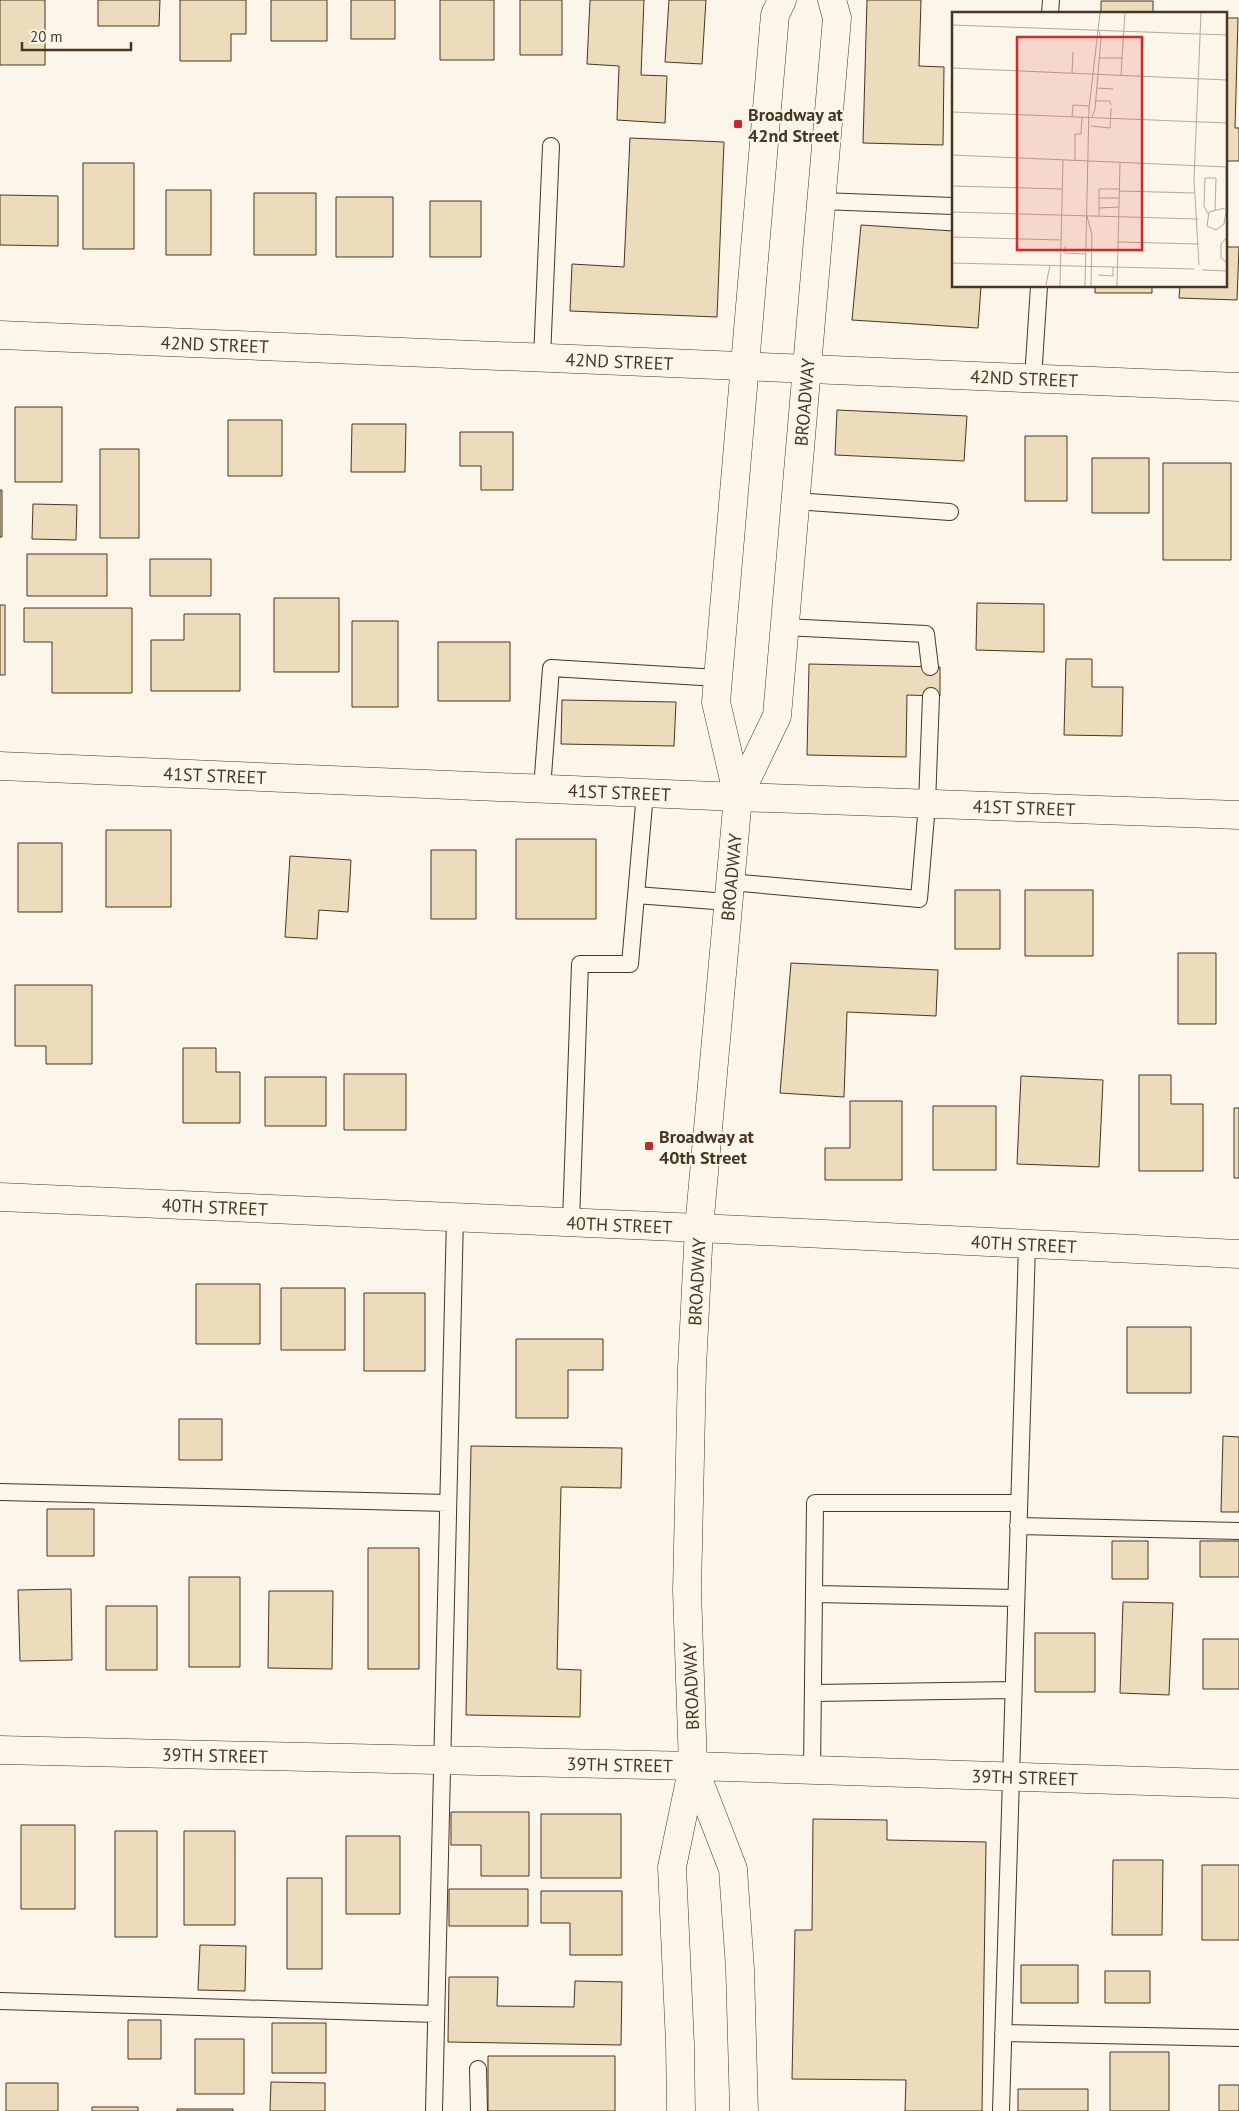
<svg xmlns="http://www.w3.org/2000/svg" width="1239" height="2111" font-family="'PT Sans',sans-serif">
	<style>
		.building { fill: #ecdcbc; stroke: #4a3520 }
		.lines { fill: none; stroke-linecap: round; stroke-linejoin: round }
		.lane-casing { stroke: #4a3520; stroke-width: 18 }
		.street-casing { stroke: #4a3520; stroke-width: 29 }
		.primary-casing { stroke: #4a3520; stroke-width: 29 }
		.lane { stroke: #fbf6e9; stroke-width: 16 }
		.street { stroke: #fbf6e9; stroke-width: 28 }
		.primary { stroke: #fbf6e9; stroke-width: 28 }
		.poi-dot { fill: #c62828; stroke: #fbf6e9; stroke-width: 2 }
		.labels { text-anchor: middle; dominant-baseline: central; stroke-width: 4; stroke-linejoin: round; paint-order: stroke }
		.poi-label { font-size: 18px; font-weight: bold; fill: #4a3520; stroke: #fbf6e9; text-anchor: start }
		.street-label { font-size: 18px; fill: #4a3520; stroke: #fbf6e9 }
		.inset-road { fill: none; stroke: #b4a999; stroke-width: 1 }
		.view { fill: #d62828; fill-opacity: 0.15; stroke: #d62828; stroke-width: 2.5 }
		.inset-edge { fill: none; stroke: #4a3520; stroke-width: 2.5 }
	</style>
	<rect width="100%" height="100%" fill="#fbf6e9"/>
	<path class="building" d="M0,0H45V65H0Z
		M98,0H160L159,26H98Z
		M180,0H246V34H231V61H180Z
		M271,0H327V41H271Z
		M351,0H395V39H351Z
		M440,0H494V60H440Z
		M520,0H562V55H520Z
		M590,0H644L641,75L667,76L665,123L617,120L619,66L587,64Z
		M669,0H706L702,64L665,62Z
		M867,0H921L919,66L944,67L943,145L863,143Z
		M1101,1H1153V14H1101Z
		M1225,18H1238L1235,128H1239V161H1225Z
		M630,138L724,142L717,317L570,311L572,264L624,267Z
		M83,163H134V249H83Z
		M166,190H211V255H166Z
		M254,193H316V255H254Z
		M0,195L58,196V246L0,245Z
		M336,197H393V257H336Z
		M430,201H481V257H430Z
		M861,225L953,231V286H981L978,328L852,320Z
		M1225,247H1239L1237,300L1179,298L1180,286H1225Z
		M1095,286H1152V293H1095Z
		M15,407H62V482H15Z
		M837,410L967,416L964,461L835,455Z
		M228,420H282V476H228Z
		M352,424H406L405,472H351Z
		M460,432H513V490H481V466H460Z
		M1025,436H1067V501H1025Z
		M100,449H139V538H100Z
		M1092,458H1149V513H1092Z
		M1163,463H1231V560H1163Z
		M0,490H2V537H0Z
		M33,504L77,505L76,540L32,539Z
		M27,554H107V596H27Z
		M150,559H211V596H150Z
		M274,598H339V672H274Z
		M977,603L1044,604V652L976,650Z
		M0,605H5V675H0Z
		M24,608H132V693H52V642H24Z
		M184,614H240V691H151V640H184Z
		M352,621H398V707H352Z
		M438,642H510V701H438Z
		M1066,659H1092V687H1123L1122,736L1064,735Z
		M809,664L940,667V696L907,695L906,757L807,755Z
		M562,700L676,702L674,746L561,744Z
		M106,830H171V907H106Z
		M516,839H596V919H516Z
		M18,843H62V912H18Z
		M431,850H476V919H431Z
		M290,856L351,860L348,912L319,910L317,939L285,937Z
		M955,890H1000V949H955Z
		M1025,890H1093V956H1025Z
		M1178,953H1216V1024H1178Z
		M791,963L938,970L936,1016L847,1012L844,1097L780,1093Z
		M15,985H92V1064H46V1046H15Z
		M183,1048H216V1072H240V1123H183Z
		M344,1074H406V1130H344Z
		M1139,1075H1171V1104H1203V1171H1139Z
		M1021,1076L1103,1080L1099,1167L1017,1164Z
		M265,1077H326V1126H265Z
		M850,1101H902V1180H825V1148H850Z
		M933,1106H996V1170H933Z
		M1234,1108H1239V1178H1234Z
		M196,1284H260V1344H196Z
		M281,1288H345V1350H281Z
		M364,1293H425V1371H364Z
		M1127,1327H1191V1393H1127Z
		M516,1339H603V1370H568V1418H516Z
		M179,1419H222V1460H179Z
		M1223,1436L1239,1437V1512H1221Z
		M471,1446L622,1448L621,1488L561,1487L557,1669L581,1670L580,1717L466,1715Z
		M47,1509H94V1556H47Z
		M1112,1541H1148V1579H1112Z
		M1200,1541H1239V1577H1200Z
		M368,1548H419V1669H368Z
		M189,1577H240V1667H189Z
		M71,1589L72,1660L20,1661L18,1590Z
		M269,1591H333L332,1669L268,1668Z
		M1123,1602L1173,1603L1169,1695L1120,1693Z
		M106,1606H157V1670H106Z
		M1035,1633H1095V1692H1035Z
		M1203,1639H1239V1689H1203Z
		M451,1812H529V1876H481V1845H451Z
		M541,1814H621V1878H541Z
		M813,1819L887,1820V1840L986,1842L982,2111H905L906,2080L792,2079L795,1930H812Z
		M21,1825H75V1909H21Z
		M115,1831H157V1937H115Z
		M184,1831H235V1925H184Z
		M346,1836H400V1914H346Z
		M1113,1860H1163L1162,1935H1112Z
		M1202,1865H1239V1940H1202Z
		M287,1878H322V1969H287Z
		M449,1889H528V1926H449Z
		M541,1891H622V1955H570V1923H541Z
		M200,1945L246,1946L245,1991L198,1990Z
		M1021,1965H1078V2003H1021Z
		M1105,1971H1150V2003H1105Z
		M449,1977H498L497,2006L574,2007L575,1981L622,1982L621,2045L448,2042Z
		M128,2020H161V2059H128Z
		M272,2023H326V2073H272Z
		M195,2039H244V2094H195Z
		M1110,2052H1169V2111H1110Z
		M488,2056H615V2111H488Z
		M271,2082L325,2083V2111H270Z
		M6,2083H58V2111H6Z
		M1219,2085H1239V2111H1219Z
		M1018,2089H1088V2111H1018Z
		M92,2107H138V2111H92Z
		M177,2109H233V2111H177Z"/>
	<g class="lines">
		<g class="lane-casing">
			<path id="lane" d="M1050,14L1051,0
				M821,201L953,206
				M542,358L551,146
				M1033,379L1039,286
				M795,501L950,512
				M784,627L926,634L930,667
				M542,789L551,668L718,678
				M730,882L919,899L927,804L931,696
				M636,895L728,902
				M571,1222L580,964H630L645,793
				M0,1492L448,1503
				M1018,1526L1239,1531
				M814,1594L1016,1598
				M814,1693L1013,1690
				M812,1771L815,1503H1019
				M0,2001L436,2014
				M1003,2033L1239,2038
				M478,2069L479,2111
				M434,2111L455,1217
				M1001,2111L1027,1245"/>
		</g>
		<g class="street-casing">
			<g id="street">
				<path id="s1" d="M0,335L1239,387"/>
				<path id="s2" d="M0,766L738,797L1239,815"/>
				<path id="s3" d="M0,1197L699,1228L1239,1254"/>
				<path id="s4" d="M0,1750L693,1766L1239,1784"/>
			</g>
		</g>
		<g class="primary-casing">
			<g id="primary">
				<path id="s5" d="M738,797L777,716L837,18L832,0"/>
				<path d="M693,1766L733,1869L740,1969L744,2111"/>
				<path id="s6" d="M681,2111L680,2044L672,1867L693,1766L687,1591L692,1368L699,1228L738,797L716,702L775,15L782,0"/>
			</g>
		</g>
		<use href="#lane" class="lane"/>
		<use href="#street" class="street"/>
		<use href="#primary" class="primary"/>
	</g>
	<g class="poi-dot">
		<rect x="733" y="119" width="10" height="10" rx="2.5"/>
		<rect x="644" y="1141" width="10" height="10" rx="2.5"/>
	</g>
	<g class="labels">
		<g class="poi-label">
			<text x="748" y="114">Broadway at<tspan x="748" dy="21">42nd Street</tspan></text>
			<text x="659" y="1136">Broadway at<tspan x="659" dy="21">40th Street</tspan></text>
		</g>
		<g class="street-label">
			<text stroke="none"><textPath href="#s1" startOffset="215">42ND STREET</textPath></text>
			<text stroke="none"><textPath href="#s1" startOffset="620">42ND STREET</textPath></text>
			<text stroke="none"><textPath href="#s1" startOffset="1025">42ND STREET</textPath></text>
			<text stroke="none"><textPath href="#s5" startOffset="405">BROADWAY</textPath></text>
			<text stroke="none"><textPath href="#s2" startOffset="215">41ST STREET</textPath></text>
			<text stroke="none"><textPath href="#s2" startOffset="620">41ST STREET</textPath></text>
			<text stroke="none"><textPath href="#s2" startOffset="1025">41ST STREET</textPath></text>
			<text stroke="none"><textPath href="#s6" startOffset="1238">BROADWAY</textPath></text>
			<text stroke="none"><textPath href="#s3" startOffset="215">40TH STREET</textPath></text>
			<text stroke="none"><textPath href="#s3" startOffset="620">40TH STREET</textPath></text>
			<text stroke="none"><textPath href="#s3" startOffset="1025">40TH STREET</textPath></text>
			<text stroke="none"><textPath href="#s6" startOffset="832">BROADWAY</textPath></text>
			<text transform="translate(691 1686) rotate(-92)">BROADWAY</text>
			<text stroke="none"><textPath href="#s4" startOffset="215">39TH STREET</textPath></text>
			<text stroke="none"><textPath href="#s4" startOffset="620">39TH STREET</textPath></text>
			<text stroke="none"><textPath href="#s4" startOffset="1025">39TH STREET</textPath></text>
		</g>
	</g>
	<g transform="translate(952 12)">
		<rect width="275" height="275" fill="#fbf6e9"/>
		<path class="inset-road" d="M0,13L275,23M148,46H170L173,1M0,56L275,68M120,62L121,40M169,64L170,46M145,76L161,77M144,89H158L159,93M0,100L275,111M120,105L121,93L137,94M140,105L143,97L149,27L147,19M139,114L158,116L159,96M0,143L275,155M123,148V122H129L130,105M0,174L110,177M168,179L242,181M147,186H167M147,196L167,195M273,196L257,200L255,214L264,218L272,212L274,200V155M0,200L246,207M256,202L252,194L253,166H264L263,198M135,204L140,223L139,274M147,204V177H168M0,225L109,228M275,225L269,232V246L275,251M166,230L247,232M113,234V241L134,242M0,251L242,257M247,253L242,167L249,1M250,258L275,259M146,263L161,264V255M94,273L98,253M108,274L111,148M133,274L137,96L148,1M165,274L168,151"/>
		<path class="view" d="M65,25H190V238H65Z"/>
		<rect width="275" height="275" class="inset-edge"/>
	</g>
	<path d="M22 42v8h109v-8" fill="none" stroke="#4a3520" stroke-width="2.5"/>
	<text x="30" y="42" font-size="15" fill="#4a3520" stroke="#fbf6e9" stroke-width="4" paint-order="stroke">20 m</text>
</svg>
